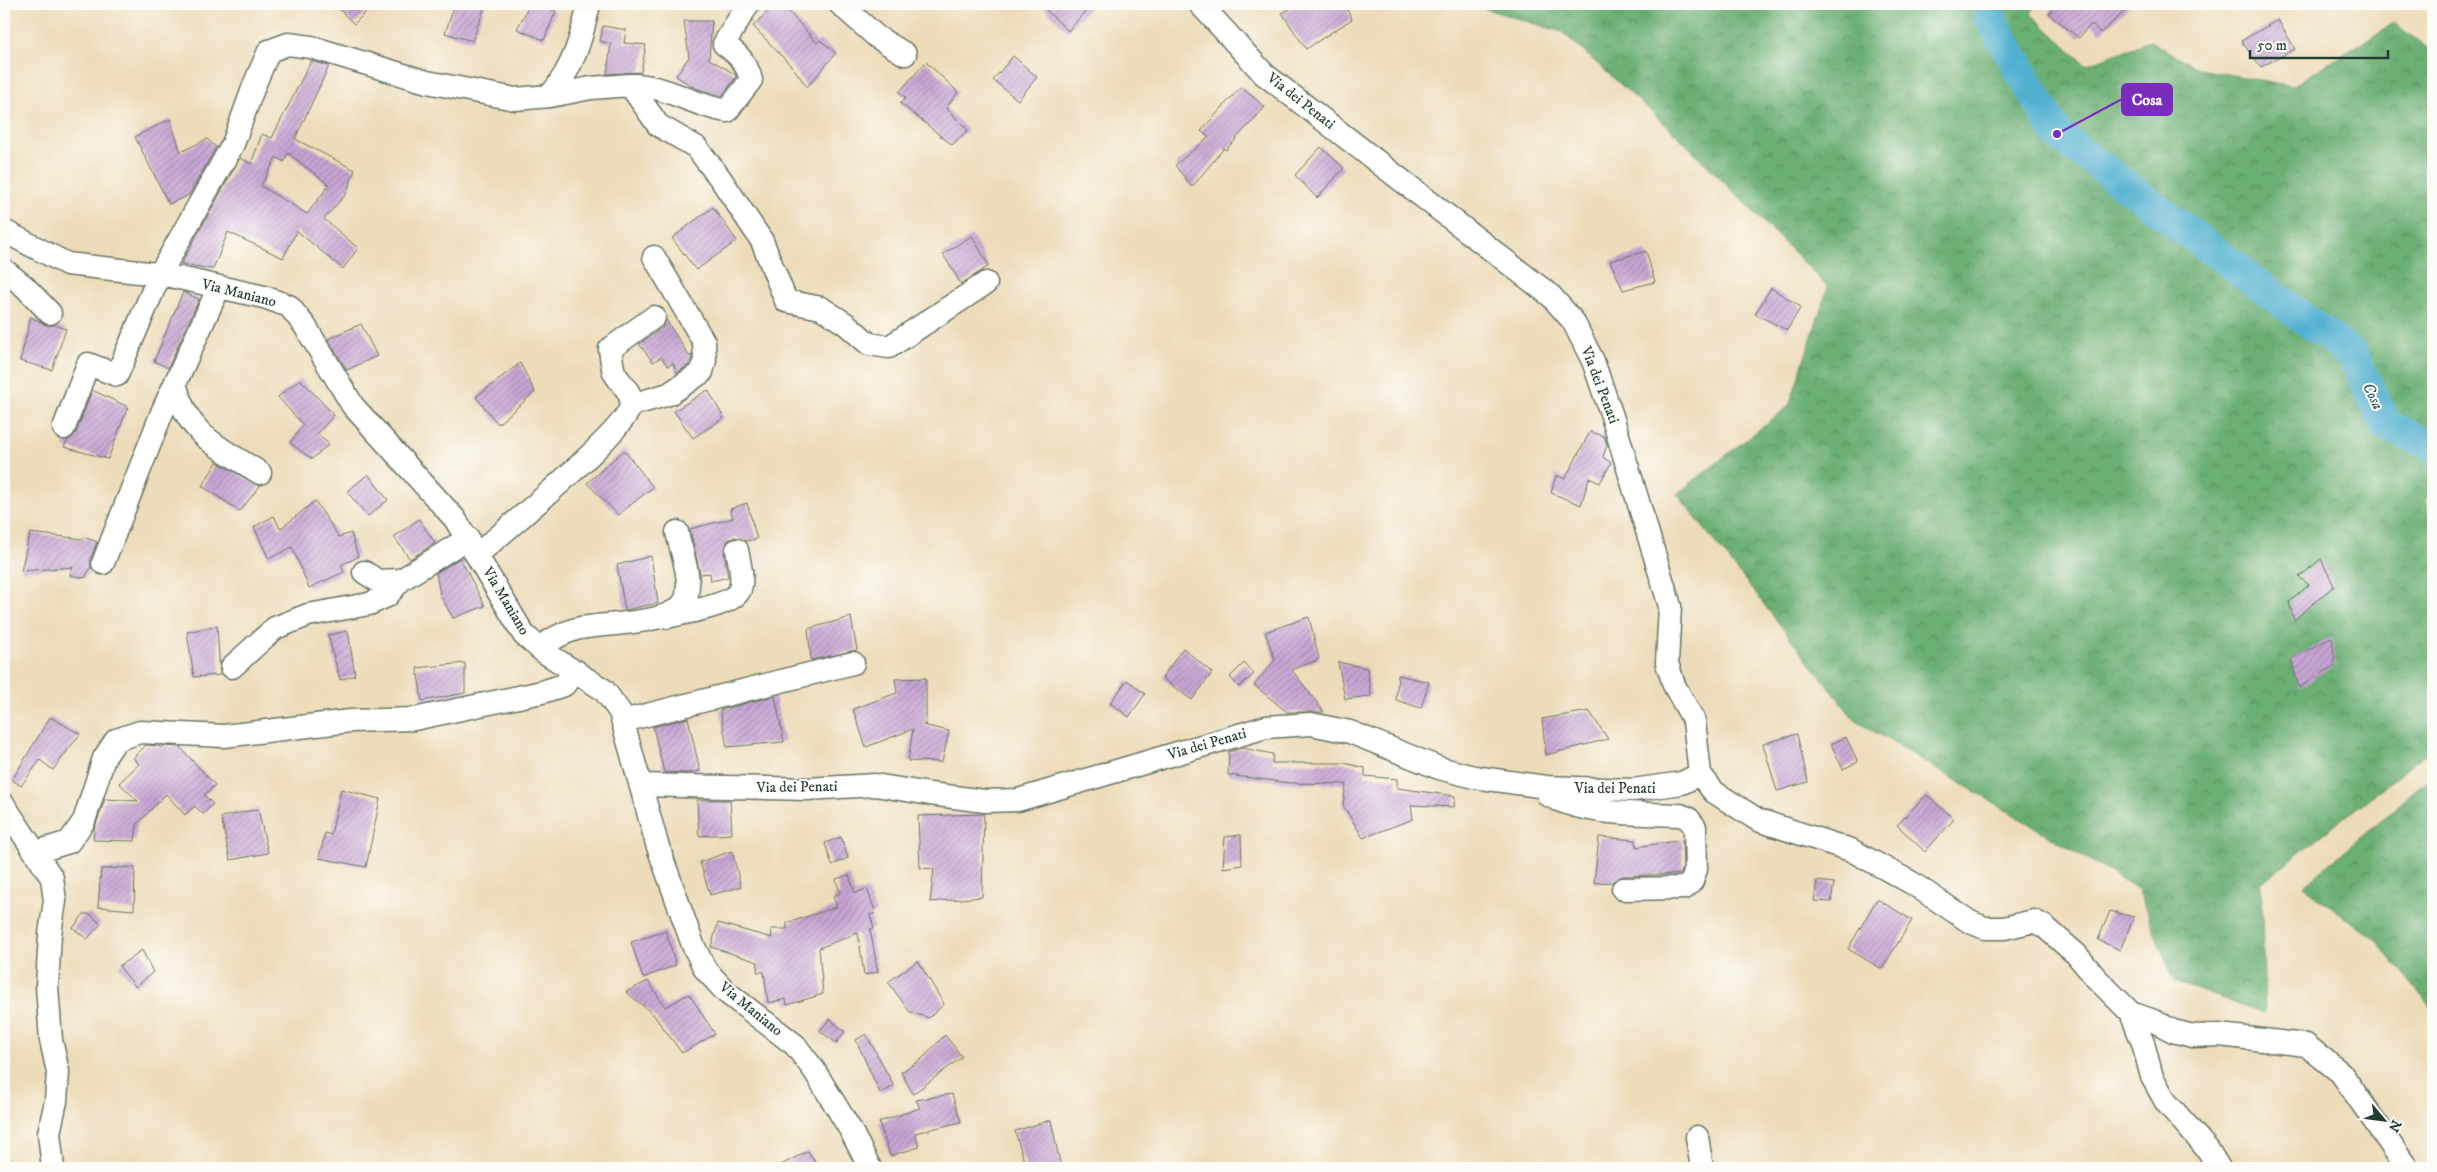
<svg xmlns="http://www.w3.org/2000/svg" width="2437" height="1172" font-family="'IM FELL DW Pica',serif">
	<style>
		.forest { fill: url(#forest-crowns); stroke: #447654 }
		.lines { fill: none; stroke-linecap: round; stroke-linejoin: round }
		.river { stroke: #51b0d0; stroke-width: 32 }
		.building { fill: url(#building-hatch); fill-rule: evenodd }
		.minor-casing { stroke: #677563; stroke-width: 25 }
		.minor { stroke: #fff; stroke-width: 22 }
		.labels { text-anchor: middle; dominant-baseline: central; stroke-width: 4; stroke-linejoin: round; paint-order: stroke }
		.street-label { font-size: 15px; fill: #1f3d34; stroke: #fdfcf7 }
		.water-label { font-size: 16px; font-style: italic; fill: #2e6063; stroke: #fdfcf7 }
		.leader { fill: none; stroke: #7b2cbf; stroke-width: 2 }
		.callout-dot { fill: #7b2cbf; stroke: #fdfcf7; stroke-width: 2 }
		.callout { fill: #7b2cbf; stroke: #7b2cbf; stroke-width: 2 }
		.callout-label { font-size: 16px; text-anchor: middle; font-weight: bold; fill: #fff }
	</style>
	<defs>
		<pattern id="forest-crowns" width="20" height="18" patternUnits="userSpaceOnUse" patternTransform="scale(1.25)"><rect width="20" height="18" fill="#6aaf73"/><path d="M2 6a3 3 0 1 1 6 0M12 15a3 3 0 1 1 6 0" fill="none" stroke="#57905f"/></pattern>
		<pattern id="building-hatch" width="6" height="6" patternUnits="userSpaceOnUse" patternTransform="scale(1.25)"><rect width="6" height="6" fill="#c8a5d4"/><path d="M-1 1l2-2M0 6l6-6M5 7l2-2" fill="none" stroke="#a288ad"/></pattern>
	</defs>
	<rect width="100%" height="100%" fill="#fdfcf7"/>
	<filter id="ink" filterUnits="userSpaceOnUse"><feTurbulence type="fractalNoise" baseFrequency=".02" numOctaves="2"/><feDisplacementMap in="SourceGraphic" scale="10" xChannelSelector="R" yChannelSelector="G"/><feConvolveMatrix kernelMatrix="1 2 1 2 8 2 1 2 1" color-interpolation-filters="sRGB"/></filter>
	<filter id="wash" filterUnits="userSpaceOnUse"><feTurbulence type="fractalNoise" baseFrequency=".0096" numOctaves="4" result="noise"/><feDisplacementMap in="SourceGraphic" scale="20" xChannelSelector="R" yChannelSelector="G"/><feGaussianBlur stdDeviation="1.12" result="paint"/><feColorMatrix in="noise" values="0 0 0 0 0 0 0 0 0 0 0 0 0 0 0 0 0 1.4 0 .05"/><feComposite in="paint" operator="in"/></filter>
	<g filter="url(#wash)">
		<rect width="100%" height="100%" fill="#eddcb9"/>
		<path class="forest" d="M1470,4H2035L2031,14L2086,65L2150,41L2199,69L2292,86L2394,23L2433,52V486L2426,498L2433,548V748L2261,883L2265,1013L2174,982L2138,889L1855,720L1677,494L1789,406L1828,287L1676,134L1562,32Z
			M2433,776V1010L2374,938L2303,886Z"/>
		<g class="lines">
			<path class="river" d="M1990,4V18L2057,134L2353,355L2387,426L2433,445"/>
		</g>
		<g id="blocks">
			<path class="building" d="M334,4H374L354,24Z
				M455,4H486L472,41L445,33Z
				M530,4L556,11L544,40L517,29Z
				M776,4H782L817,43L820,40L836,53L807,87L794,69L753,26Z
				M1040,4H1092L1068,31Z
				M1299,4H1344L1352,19L1306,49L1282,13Z
				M2057,4H2132L2101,33L2091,24L2079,38L2049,14Z
				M2278,20L2295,49L2261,67L2241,41Z
				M684,21H712L709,59L735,74L736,77L722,96L695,88L676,76L689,57Z
				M603,26L626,30L624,43L646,45L641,72L607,74L611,44L600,41Z
				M1013,56L1037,77L1018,100L993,80Z
				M311,61L329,66L295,139L355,170L346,194L324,219L358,248L343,269L297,231L283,258L228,232L213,269L181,264L240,158L251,164L262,134L272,138ZM288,153L329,185L307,214L261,186L276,157L284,162Z
				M926,62L958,92L946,108L968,130L952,145L900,103L906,98L899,92Z
				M1241,87L1265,107L1226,150L1224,148L1192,187L1175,165L1209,137L1201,131Z
				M170,119L181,152L207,139L216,147L189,195L169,204L135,137Z
				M1321,147L1344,168L1317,198L1295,175Z
				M713,207L737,241L696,270L672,238Z
				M972,236L989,266L961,284L943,254Z
				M1646,251L1655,282L1623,290L1610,261Z
				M1771,288L1801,307L1787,330L1755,314Z
				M183,292L199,299L168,368L154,361Z
				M31,317L46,325H55L66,329L52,370L20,361Z
				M666,320L689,356L692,355L690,364L677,373L673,363L668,366L661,357L653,362L639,344L662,328Z
				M361,324L377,356L347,370L328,339Z
				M520,363L535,392L498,424L476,397Z
				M300,379L334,415L317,434L329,444L312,459L290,443L303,425L278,397Z
				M92,390L128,407L108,459L64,447L67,441L76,433Z
				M708,390L724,418L693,438L674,411Z
				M1590,432L1604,436L1607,445L1603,457L1611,463L1600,483L1589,478L1581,505L1551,493L1556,475L1565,479Z
				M624,450L653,487L618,515L587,483Z
				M217,462L260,486L240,511L202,486Z
				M368,474L388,500L368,516L347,492Z
				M315,501L339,537L351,533L358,557L341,565L344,572L309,588L292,547L269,559L254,527L274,516L280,529Z
				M747,503L757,539L746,541L735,537L728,540L724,552L728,577L711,581L710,573L700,574L690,529L733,518L730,509Z
				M419,519L435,543L410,559L394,537Z
				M30,533L83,539L84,537L97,542L91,558V567L85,578L70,575L73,567L21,571Z
				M651,556L658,603L625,610L617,565Z
				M460,558L485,606L453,618L440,595L436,573Z
				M2321,559L2334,586L2294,620L2289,602L2309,585L2299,577Z
				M851,617L857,650L811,660L808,629Z
				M1309,617L1319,659L1292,670L1324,712H1287L1254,685L1275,660L1265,632Z
				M217,626L220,675L194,677L187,632Z
				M348,631L355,675L340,680L328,635Z
				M2332,637L2335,665L2299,688L2291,659Z
				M1183,648L1212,673L1192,700L1162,678Z
				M1338,662L1367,668L1371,696L1345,699Z
				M465,663V693L422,701L417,668Z
				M1244,663L1254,674L1239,687L1230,677Z
				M1398,675L1429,682L1421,708L1396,700Z
				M926,678V724L923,725L949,731L942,762L908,761L913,729L866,747L853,709L897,693L895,679Z
				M1127,680L1145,694L1129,717L1110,703Z
				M775,696L784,742L727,747L720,710Z
				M1589,711L1608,739L1546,755L1542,719Z
				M50,717L80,734L53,770L40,760L21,786L12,780Z
				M688,718L700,771L688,773L664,772L653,727Z
				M1797,734L1808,782L1777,791L1763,744Z
				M1846,737L1858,762L1843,769L1831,744Z
				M146,745L159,746L161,748L163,746L180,747L215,785L204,795L213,804L203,814L195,806L185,815L166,794L137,824L135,841L93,840L94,830L105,799L138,801L119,783L139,764L133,758Z
				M1242,748L1273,754L1272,763H1344L1365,768V776L1397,779V788L1455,796L1454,807L1411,805L1413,819L1363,838L1343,805L1346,784L1290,783L1228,775L1229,752Z
				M341,789L380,799L366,867L319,858L325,833L331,835Z
				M1927,795L1954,819L1925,852L1897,825Z
				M697,800H730L732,834L699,836Z
				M258,809L268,853L230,860L221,817Z
				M984,814L982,897L930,902L934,869L920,868L918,816Z
				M1241,835L1242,865L1223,868L1225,837Z
				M841,837L848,858L832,865L825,843Z
				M1599,837L1636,840V847L1682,840L1683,867L1681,874L1623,876L1612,882L1594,883Z
				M732,851L741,887L710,895L700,862Z
				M135,867L134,910L98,907L101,869Z
				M849,875L855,893L867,889L876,913L870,915L874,928L870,929L878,972L864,975L858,933L819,948L823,994L787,1005L786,999L768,1003L764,972H757L758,962L711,947L718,923L772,938L771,929H787V923L837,907L833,896L840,893L836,879Z
				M1817,881L1834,883L1831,902L1814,901Z
				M1877,899L1912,920L1882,969L1848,949Z
				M2110,911L2134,917L2120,950L2098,940Z
				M84,914H90L101,924L87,939L73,928Z
				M666,931L676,965L643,978L631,942Z
				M142,950L153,972L136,987L119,966Z
				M918,961L944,1004L929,1018L910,1012L888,982Z
				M648,981L665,1007L689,994L715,1034L682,1053L652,1013L626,992Z
				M830,1019L845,1032L836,1043L820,1031Z
				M866,1034L894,1086L880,1093L856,1040Z
				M945,1035L962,1057L913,1094L901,1072L922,1059Z
				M952,1094L961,1122L915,1133L919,1147L890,1156L879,1122L920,1108L916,1100Z
				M1051,1120L1061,1168H1026L1015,1131Z
				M808,1151L818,1168H775Z"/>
		</g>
	</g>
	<g filter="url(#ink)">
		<use href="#blocks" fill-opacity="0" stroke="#677563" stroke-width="1"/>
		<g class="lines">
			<g class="minor-casing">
				<path id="minor" d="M748,4L724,44C738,54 747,63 751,80L727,111C694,106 664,84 630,85L658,125L696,147L720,178L762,241L786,301L821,308L846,324L869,344L889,347L986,283
					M840,4L877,37L905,54
					M550,96L591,88L630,85
					M4,231L67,264L166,275L264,297L289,306L305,326L353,406L455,519L524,635L544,652L604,690L620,712L657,844L693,945L705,969L726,992L795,1045L814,1070L850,1129L870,1168
					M4,270L25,287L50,313
					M176,386C187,436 220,447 260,473
					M631,405L669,394L702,372L705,360L704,342L654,257
					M64,428L88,364L117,375L160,274L233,144L255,83L269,51L288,44L311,47L427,82L515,99L550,96C574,66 581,40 589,4
					M478,554C503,532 626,431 631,405C633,391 619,383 614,372C612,365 611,356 610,349L654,317
					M103,563L163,410L219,287
					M364,572L378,581L401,580
					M668,617C685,612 734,606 740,589C744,577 739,562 737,550
					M539,648C550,640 563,633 576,629C602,622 681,627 687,595C691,576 681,551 677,532
					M232,667L275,628L308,615L369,604L387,596L401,580L468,538
					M623,721L853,663
					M1700,774L1714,792L1758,820L1851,850L1912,883L1970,922L1985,928H2004L2034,921L2045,927L2076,954L2096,978L2131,1013L2154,1021L2173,1031L2193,1036L2220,1035L2306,1045L2341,1073L2407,1168
					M641,785L807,789L875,785L930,794L985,801L1018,800L1266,727L1311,724L1350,732L1439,768L1474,777L1546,787L1633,790L1682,783L1700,774L1694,721L1674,685L1667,663L1670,606L1612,416L1593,361L1573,321L1551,296L1264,74L1200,4
					M1547,791L1548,795C1586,816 1638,813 1680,815L1688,818L1695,827L1696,869L1692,881L1685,888L1623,889
					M4,805L52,878L55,901L50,934L47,986L51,1040L58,1072L56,1101L49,1133L53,1168
					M36,852L69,842L84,821L104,758L116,740L140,732L224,736L350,721L414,719L542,692L564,685L576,671
					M2131,1013L2143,1043L2152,1077L2166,1102L2208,1150L2219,1168
					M1697,1137L1702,1168"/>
			</g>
			<use href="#minor" class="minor"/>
		</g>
	</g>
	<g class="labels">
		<g class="street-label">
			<text transform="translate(1301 101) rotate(38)">Via dei Penati</text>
			<text transform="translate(239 293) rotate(14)">Via Maniano</text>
			<text transform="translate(1600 385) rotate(69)">Via dei Penati</text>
			<text transform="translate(506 601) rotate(59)">Via Maniano</text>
			<text transform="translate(1207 744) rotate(-16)">Via dei Penati</text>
			<text transform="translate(797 787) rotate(-1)">Via dei Penati</text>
			<text x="1615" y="788">Via dei Penati</text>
			<text transform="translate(751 1009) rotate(39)">Via Maniano</text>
		</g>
		<g class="water-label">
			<text transform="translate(2373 396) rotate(64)">Cosa</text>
		</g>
	</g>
	<path class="leader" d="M2057 134L2122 99"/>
	<circle class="callout-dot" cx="2057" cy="134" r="5"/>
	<rect class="callout" x="2122" y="84" width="50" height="31" rx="5"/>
	<g class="callout-label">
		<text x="2147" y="105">Cosa</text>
	</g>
	<rect width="2437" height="1172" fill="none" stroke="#fdfcf7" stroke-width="20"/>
	<g transform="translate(2384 1120) rotate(119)" stroke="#fdfcf7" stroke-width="4" paint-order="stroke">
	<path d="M0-4L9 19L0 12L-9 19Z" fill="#1f3d34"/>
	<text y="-8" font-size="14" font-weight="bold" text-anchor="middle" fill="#1f3d34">N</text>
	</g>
	<path d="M2250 50v8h138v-8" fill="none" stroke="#1f3d34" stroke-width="2.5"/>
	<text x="2257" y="50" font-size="15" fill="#1f3d34" stroke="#fdfcf7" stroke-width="4" paint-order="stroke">50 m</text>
</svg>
